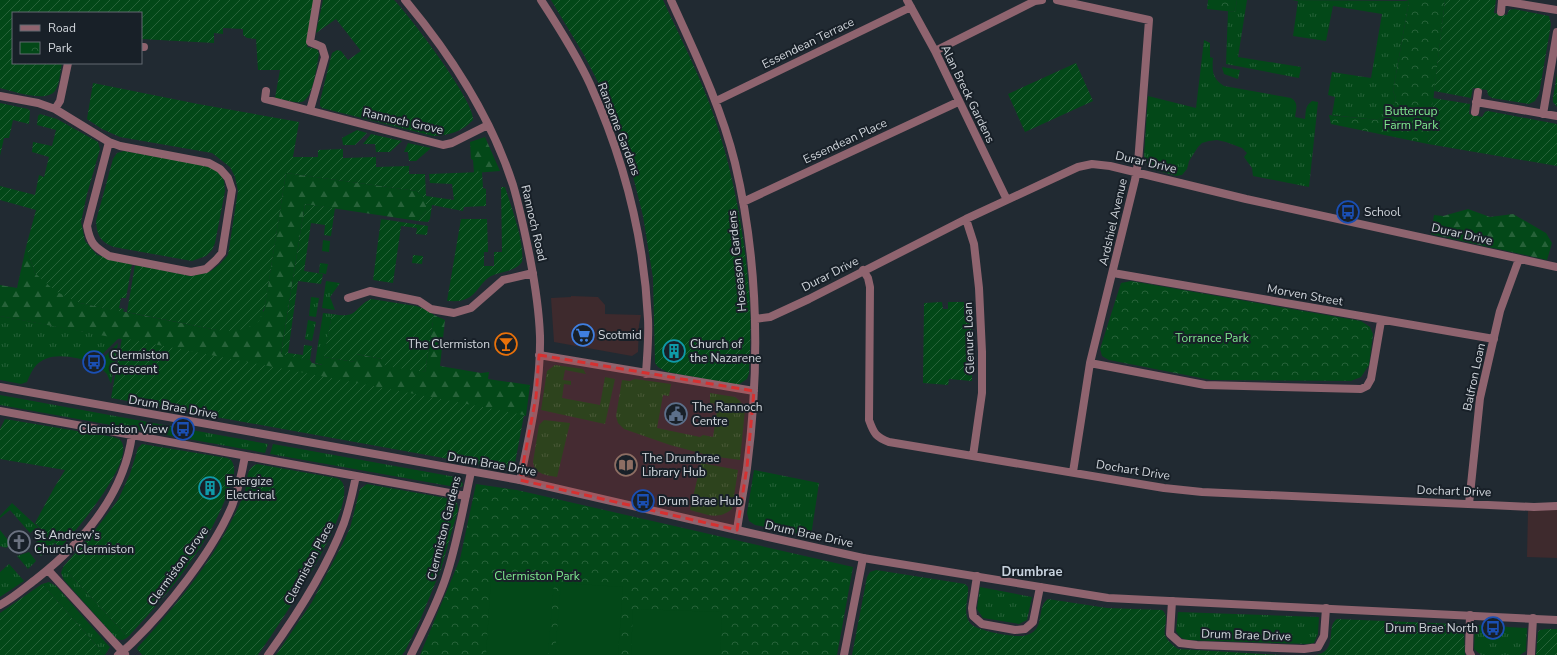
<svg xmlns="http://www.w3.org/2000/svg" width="1557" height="655" font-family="'Nunito Sans',sans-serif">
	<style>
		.commercial { fill: #3e2a2d }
		.grass { fill: url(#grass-tufts) }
		.forest { fill: url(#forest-firs) }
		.park { fill: url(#park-crowns) }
		.garden { fill: url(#garden-furrows) }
		.pitch { fill: #034818 }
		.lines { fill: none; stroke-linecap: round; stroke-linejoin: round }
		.minor { stroke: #8f646f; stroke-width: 8 }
		.tertiary { stroke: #8f646f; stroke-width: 8 }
		.marked { fill: #d63131; fill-opacity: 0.2; stroke: #d63131; stroke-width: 3; stroke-dasharray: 8 5; stroke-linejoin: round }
		.labels { text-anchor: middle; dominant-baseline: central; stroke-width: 4; stroke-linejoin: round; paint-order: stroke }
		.street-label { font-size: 12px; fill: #d1d6dc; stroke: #182028 }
		.park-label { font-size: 12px; fill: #7fe88f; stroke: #182028 }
		.poi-label { font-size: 12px; fill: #d1d6dc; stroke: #182028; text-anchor: start }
		.neighbourhood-label { font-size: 13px; font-weight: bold; fill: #c8d3de; stroke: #182028 }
	</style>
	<defs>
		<pattern id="grass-tufts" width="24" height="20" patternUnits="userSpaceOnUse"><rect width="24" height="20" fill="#034818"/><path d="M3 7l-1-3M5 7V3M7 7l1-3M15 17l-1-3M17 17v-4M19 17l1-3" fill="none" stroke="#276239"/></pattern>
		<pattern id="forest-firs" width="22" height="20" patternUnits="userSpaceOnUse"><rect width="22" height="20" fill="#034818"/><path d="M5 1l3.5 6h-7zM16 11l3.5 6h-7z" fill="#276239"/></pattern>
		<pattern id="park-crowns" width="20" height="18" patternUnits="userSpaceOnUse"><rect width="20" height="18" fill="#034818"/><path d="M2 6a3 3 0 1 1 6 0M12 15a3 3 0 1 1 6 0" fill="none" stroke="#276239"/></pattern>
		<pattern id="garden-furrows" width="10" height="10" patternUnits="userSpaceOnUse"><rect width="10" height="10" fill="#034818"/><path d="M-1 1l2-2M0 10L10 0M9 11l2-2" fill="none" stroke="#276239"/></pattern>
	</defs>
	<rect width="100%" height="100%" fill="#212a32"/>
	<path class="commercial" d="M571,296L598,297L605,305V314L641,315L639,325L638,352L632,356L554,342L551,298L571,297Z
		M1557,508V558L1527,557L1528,511Z"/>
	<path class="grass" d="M1237,0H1247L1238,57L1301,67L1299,78L1226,64L1228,11L1235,12Z
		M1292,0L1409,1L1393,91L1396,98L1394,106L1390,113L1377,120L1332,115L1335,97L1328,95L1332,72L1371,78L1382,14L1333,6L1326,41L1293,36L1298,1Z
		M1204,40L1210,43V57L1213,58C1212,70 1212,79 1224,86L1291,98C1299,103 1296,109 1295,117L1305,119C1306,111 1305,106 1312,101L1318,102L1309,187L1253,176L1252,168L1244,157L1247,153L1242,148L1226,142L1217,140L1209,141L1202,143L1198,147L1189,161L1187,169L1182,175L1176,176L1152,169L1148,165L1144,156L1148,96L1196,108Z
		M1222,67L1240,70L1238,79L1224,74Z
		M323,240L330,241L329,252L322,251Z
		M320,263L328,264L326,274L319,273Z
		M326,281L340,283L330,297L335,310L322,308Z
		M311,297L319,298L316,317L309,316Z
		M323,313L332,314L323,365L315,363Z
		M0,316L119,338L94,362C74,358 49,349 34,368C31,372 29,377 27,382L21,384L0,380Z
		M308,320L316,322L312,341L305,339Z
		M118,343L111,384L107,374L97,364Z
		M555,365L583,369L586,374L565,370L563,380L571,381V385L564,384L562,398L600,405L605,377L615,379L605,424L541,410L547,371Z
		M635,379L671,384L669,396L663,395L657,428L700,437L703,435L713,437L718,404L710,403V393L735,397L740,401L745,409L740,460L711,456L670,445L624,429L618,423L616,416L622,380L630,381Z
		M0,395L268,444L265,453L0,405Z
		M544,420L570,423L557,477C547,475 535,475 533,462L539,425Z
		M273,444L461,478L463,485L461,487H455L270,454Z
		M701,463L738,470L732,509C717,521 707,514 690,510Z
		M754,470L819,483L811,536L755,525L749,521L747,513Z
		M12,503L55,543L41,556L34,549V545L40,538L42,541L45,538L36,528L30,533L10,510L0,518V516Z
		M0,530L11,544L6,548L0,546Z
		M29,552L36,561L28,569L17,556Z
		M9,564L24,581L0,597V572Z
		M63,567L128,637C123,641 119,641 115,637L64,580L61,573Z
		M49,582L56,586L108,645L110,647L105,655L42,584Z
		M980,587L1032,597L1027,620L1019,624L983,618L977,609Z
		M1178,612L1319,617L1318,634L1314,643L1306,644L1186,640L1180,637L1176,631Z
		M1475,625L1527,628L1526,651L1520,655H1481L1474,649Z"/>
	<path class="forest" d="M485,137L500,171L474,173L473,160L471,159L470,142Z
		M286,173L417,191L426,200V211L418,221L305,204L281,353L310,360L312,363L322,365L324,357L355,362L356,354L382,359L425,372L434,315L445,320L440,366L481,373L489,372L488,379L530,385L526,416L0,316V285L17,288L26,247L35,273L80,303L217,330L264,311Z
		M1468,209L1490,217L1513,214L1546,233L1552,243L1547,260L1431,234L1434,215L1443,216Z"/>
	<path class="park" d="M1208,0H1237L1235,12L1207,9Z
		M1405,0H1445L1428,144L1331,124L1329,115L1377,120L1390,113L1394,106L1396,98L1393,91L1409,1Z
		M1131,281L1361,321L1370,327L1373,334L1369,365L1361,377L1351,381L1211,380L1109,360L1102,356L1100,349L1121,283Z
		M476,484L517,490L853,567L837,655H420L460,559Z"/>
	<path class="garden" d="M0,0H314L307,47L317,49L319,54C317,64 313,99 302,102C294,103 283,99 275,98L280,70H258L256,39L247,38L243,35V29L223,28V34L214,33V43L141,39V13H13V63H62C60,71 60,84 55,91C46,103 13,91 0,88Z
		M323,0H394C409,15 476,103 473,120C463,131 448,136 433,136L322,108L320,106V101L332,53L337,50L341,51L348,60L361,51L336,19L316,33Z
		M551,0H663C681,39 701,78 715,119C735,178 747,247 750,309C751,330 750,351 749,373L747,379L738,385L667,372L658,367L655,363L653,278L643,216L634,180L615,120L599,84L584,55Z
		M1445,0H1496L1494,13L1507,15L1509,10L1514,9L1549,16L1551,24L1539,94L1535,101L1529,104L1492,98L1488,95L1487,90L1473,88L1471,98L1434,91Z
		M1076,63L1093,101L1025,132L1008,94Z
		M1557,73V107L1553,102V98Z
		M93,83L198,104L299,122L293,157H318V150L343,149V158L376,157V167L409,166V174H425L426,196L454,200L452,184L430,183L429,174L482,172L483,188L486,189V206L464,207L463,211L432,205L430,219L428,222L418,221L426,211V200L417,191L286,173L265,306L259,321C245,331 234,332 217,330L127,312L135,265L191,276L211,271L220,264L228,255L238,191L235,177L230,167L212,153L120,137L102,129L87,119Z
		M1433,98L1470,104L1469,114L1482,117L1485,112L1488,111L1557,124V166L1428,144Z
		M0,103L28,109L30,111L29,124L13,120L9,138H4L0,156Z
		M40,114L57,119L98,142L100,149L87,194L81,222L85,241L97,255L132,264L126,298H121L119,308L124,309L123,312L80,303L55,291L35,273L26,247L36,210L0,200V186L35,195L39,175L44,177L49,157L32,152L33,142L52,146L56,130L37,125L38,116Z
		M357,130L367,133L355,145H343L342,138Z
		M371,134L402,141L390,152H376L375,144H363Z
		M408,143L431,148L416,161H409L408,152H404Z
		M124,151L197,164L213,168L221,175L224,181L225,191L215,243L212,250L206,256L192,261L114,247C100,242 97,235 96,221L113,159L117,153Z
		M501,187H505C511,206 525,243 522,262C512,274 500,270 488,278C480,284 476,295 466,299C460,302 453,301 447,301L461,219H487L488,252H484V266H494V252H502Z
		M305,204L335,208L331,236L324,235L325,225L311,223L304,271L323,274L321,284L298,281L288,353L303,355L304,345L312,346L310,360L281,354Z
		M381,219L428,226L427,235L416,234L417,228L401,226L393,283L373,280Z
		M413,255L423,256L422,264L412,263Z
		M371,299L416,306L425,309L434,315L425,372L385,366L382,359L357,354L355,362L324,357L332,314C360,319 352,308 371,299Z
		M942,302L943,309H948V302H964V316L972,315V381L949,379L948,385L923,383L924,303Z
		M122,338L524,415L515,463L509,468L504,469L111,398Z
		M5,419L113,437C115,438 117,438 119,439C141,455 72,536 60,548L35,523L54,488L65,470L0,459V429Z
		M142,444L227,458L231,460C238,470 232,481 228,492C208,547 167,595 128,637L63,567L96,529L118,500L130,474L138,448Z
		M257,464L336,478C374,487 271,637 258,655H142L137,649L138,647C174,608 210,565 234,516C238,508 242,499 245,491C247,484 246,472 252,467C253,466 255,465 257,464Z
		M367,484L446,498L457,503L458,510L441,569L418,625L405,651L402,655H276L312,602L342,545L350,528L360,489Z
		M876,570L965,584L968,587C969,599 962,612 970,623C976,631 1013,637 1023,636C1028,635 1033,633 1036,629C1043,620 1038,606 1048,599L1107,608L1162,610C1170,616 1163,627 1165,635C1167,641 1173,645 1178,649L1282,655H852L867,577L870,572Z
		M42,584L105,655H0V613Z
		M1337,619L1457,624L1462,626L1464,632L1465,655H1316C1339,651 1325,626 1337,619Z
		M1546,629H1557V655H1536L1538,632L1540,630Z"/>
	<path class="pitch" d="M491,579L554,583L548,655H486Z
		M561,583L623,587L618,655H555Z
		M633,609L722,612L720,655H631Z"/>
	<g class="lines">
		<path class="minor" d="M405,0C450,54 491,117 513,185C520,209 525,233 530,258C535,284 539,310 540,336C541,385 530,433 520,480
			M541,0C558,26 577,56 590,84C624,159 644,236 648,319C649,337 647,356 646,374
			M671,0C695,53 721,106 735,163C759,263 760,366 747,468C744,489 740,509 737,530
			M907,0L935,51L1007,200
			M1057,0L1149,20L1138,163L1135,180L1090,363L1073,472
			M1502,1L1557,10
			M1501,12L1502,0
			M141,47H144
			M935,51L1035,1L1042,0
			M266,91L265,99L443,145L452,143L488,125
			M0,96L38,103L55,109L109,142
			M716,101L911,7
			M1476,102L1557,116
			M55,109L60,101L68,63
			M310,110L325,57L322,47L310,42L317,0
			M1475,112L1478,92
			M1543,114L1557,32
			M109,142L120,146L209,163L220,169L228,178L232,190L222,253L216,260L206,269L191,272L109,256C94,247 90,243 87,226Z
			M743,202L958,102
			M966,219L974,244L979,288L982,352V393L973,456
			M863,270L868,278L870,287L869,420C874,434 876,437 889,442L1164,488L1202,492L1534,507L1557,506
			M1113,273L1494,339
			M348,298L370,291L419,301L431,309L454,313L471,308L503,280L533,273
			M755,319L770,317L809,299L966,219L1078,167L1092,164L1110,166L1246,199L1557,267
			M539,355L754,391
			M1090,363L1205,385L1361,389L1367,386L1371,379L1381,321
			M0,411L466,496
			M1469,504L1480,398L1500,311L1519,259
			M48,570L125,654
			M977,576L972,608L973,616L982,624L1015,630L1025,629L1033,622L1040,587
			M1172,601L1170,634L1180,643L1197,645L1304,649L1318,647L1324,636L1326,608
			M0,605C13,598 23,589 35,580C81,544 124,495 132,435
			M1470,615L1469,651L1471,655
			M118,655C123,651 128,647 132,643C167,609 213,551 232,506C238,490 242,473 245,456
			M268,655C297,615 326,570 344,523C349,508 353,491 356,476
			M411,655C423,631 436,606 445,580C457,545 463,508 471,472
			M844,655L863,558
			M1531,655L1533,618"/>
		<path class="tertiary" d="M0,387L520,480L737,530L863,558L1108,598L1557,620"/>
	</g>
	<path class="marked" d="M539,355L754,391L747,467L737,530L520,480L536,397Z"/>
	<defs>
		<g id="bus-ring" transform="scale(1.15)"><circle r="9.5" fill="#182028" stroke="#1a4fb4" stroke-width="1.5"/><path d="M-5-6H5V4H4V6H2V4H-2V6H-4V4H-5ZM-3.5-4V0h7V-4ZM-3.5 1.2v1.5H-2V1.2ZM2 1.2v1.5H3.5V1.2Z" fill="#1a4fb4"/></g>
		<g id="supermarket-ring" transform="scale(1.15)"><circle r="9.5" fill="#182028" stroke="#3f7fe0" stroke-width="1.5"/><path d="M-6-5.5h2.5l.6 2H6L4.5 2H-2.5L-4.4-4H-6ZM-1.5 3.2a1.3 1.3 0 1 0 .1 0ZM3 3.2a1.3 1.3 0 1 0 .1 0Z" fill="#3f7fe0"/></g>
		<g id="bar-ring" transform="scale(1.15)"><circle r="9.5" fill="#182028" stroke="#e8710a" stroke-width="1.5"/><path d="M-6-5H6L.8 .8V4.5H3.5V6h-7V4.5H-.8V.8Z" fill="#e8710a"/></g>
		<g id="building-ring" transform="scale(1.15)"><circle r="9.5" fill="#182028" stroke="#0f9aa8" stroke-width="1.5"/><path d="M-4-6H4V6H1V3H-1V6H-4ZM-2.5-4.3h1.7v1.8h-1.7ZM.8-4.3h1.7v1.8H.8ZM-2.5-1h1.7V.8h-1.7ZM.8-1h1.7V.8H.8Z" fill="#0f9aa8"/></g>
		<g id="civic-ring" transform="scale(1.15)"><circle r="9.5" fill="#182028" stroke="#5c6f8a" stroke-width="1.5"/><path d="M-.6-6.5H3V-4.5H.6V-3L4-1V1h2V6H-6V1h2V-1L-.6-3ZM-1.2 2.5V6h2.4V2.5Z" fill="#5c6f8a"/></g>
		<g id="library-ring" transform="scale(1.15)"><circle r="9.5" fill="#182028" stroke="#8d6e63" stroke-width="1.5"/><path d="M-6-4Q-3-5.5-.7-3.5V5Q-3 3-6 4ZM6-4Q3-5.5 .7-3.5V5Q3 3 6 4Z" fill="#8d6e63"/></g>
		<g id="church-ring" transform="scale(1.15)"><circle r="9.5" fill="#182028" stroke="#6b7280" stroke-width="1.5"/><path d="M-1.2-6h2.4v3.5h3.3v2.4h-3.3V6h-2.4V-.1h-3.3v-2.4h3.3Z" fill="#6b7280"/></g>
	</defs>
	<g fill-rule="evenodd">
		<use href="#bus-ring" x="1348" y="212"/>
		<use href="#supermarket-ring" x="583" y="335"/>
		<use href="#bar-ring" x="506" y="344"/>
		<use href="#building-ring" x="674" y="351"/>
		<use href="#bus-ring" x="94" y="362"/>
		<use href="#civic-ring" x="676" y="414"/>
		<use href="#bus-ring" x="183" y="429"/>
		<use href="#library-ring" x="626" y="465"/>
		<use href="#building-ring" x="210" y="488"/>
		<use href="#bus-ring" x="643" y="501"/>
		<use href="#church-ring" x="19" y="542"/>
		<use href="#bus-ring" x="1493" y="628"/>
	</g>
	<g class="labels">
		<g class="street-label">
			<text transform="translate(808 43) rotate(-26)">Essendean Terrace</text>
			<text transform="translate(968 94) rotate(64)">Alan Breck Gardens</text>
			<text transform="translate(403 121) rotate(13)">Rannoch Grove</text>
			<text transform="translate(619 129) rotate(69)">Ransome Gardens</text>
			<text transform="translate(845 141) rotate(-25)">Essendean Place</text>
			<text transform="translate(1146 162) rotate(13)">Durar Drive</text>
			<text transform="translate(1113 222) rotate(-77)">Ardshiel Avenue</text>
			<text transform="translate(534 223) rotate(77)">Rannoch Road</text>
			<text transform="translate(1462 234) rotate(13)">Durar Drive</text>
			<text transform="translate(737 261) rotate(-96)">Hoseason Gardens</text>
			<text transform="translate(830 274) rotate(-27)">Durar Drive</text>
			<text transform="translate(1305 295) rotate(10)">Morven Street</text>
			<text transform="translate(969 338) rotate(-92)">Glenure Loan</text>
			<text transform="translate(1474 377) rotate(-78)">Balfron Loan</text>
			<text transform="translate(173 407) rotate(10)">Drum Brae Drive</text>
			<text transform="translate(492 464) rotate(10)">Drum Brae Drive</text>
			<text transform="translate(1133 470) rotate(9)">Dochart Drive</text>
			<text transform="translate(1454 491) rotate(2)">Dochart Drive</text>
			<text transform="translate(444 528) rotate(-76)">Clermiston Gardens</text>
			<text transform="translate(809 534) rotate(12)">Drum Brae Drive</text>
			<text transform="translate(309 563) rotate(-62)">Clermiston Place</text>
			<text transform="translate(178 566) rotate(-54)">Clermiston Grove</text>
			<text transform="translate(1246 635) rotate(2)">Drum Brae Drive</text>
		</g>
		<g class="park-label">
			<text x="1411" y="111">Buttercup<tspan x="1411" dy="14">Farm Park</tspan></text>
			<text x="1212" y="338">Torrance Park</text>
			<text x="537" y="576">Clermiston Park</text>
		</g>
		<g class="poi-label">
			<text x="1364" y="212">School</text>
			<text x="598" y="335">Scotmid</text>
			<text x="490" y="344" text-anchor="end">The Clermiston</text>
			<text x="690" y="344">Church of<tspan x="690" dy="14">the Nazarene</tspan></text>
			<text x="110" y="355">Clermiston<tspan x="110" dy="14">Crescent</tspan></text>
			<text x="692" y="407">The Rannoch<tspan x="692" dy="14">Centre</tspan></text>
			<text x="168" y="429" text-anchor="end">Clermiston View</text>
			<text x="642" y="458">The Drumbrae<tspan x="642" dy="14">Library Hub</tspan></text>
			<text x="226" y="481">Energize<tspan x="226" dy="14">Electrical</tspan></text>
			<text x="658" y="501">Drum Brae Hub</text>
			<text x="34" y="535">St Andrew’s<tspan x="34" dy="14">Church Clermiston</tspan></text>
			<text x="1478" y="628" text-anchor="end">Drum Brae North</text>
		</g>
		<g class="neighbourhood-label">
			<text x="1032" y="572">Drumbrae</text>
		</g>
	</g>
	<rect x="12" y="12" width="130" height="52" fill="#182028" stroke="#626970"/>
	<rect x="20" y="25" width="20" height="6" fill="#8f646f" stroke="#626970"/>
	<text x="48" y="32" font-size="12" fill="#d1d6dc">Road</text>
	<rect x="20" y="42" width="20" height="12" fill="url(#park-crowns)" stroke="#626970"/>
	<text x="48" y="52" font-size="12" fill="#d1d6dc">Park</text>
</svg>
